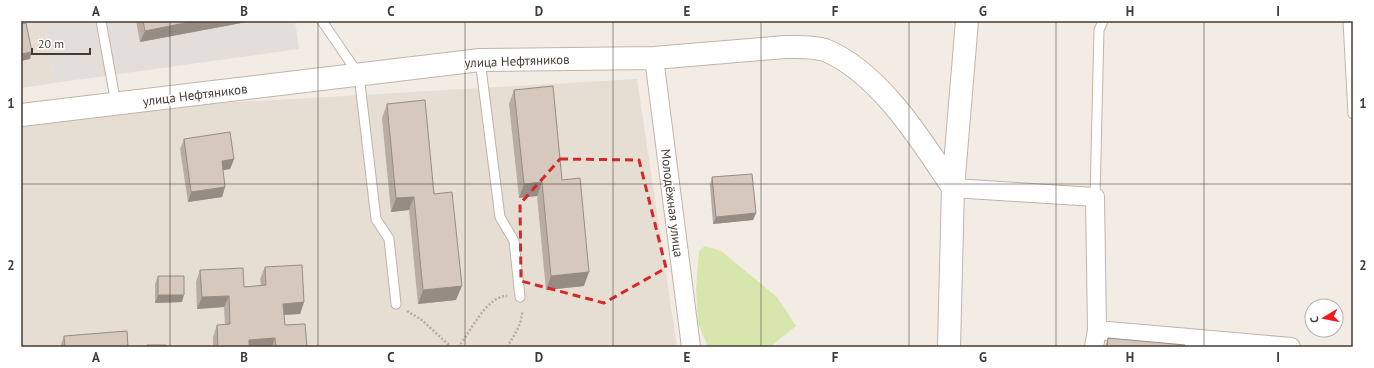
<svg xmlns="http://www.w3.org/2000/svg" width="1374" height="368" font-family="'PT Sans',sans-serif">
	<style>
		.residential { fill: #e6ddd3 }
		.industrial { fill: #e4deda }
		.green { fill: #d6e6ad }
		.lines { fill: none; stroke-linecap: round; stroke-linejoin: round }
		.service-casing { stroke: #c0b5aa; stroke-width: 11 }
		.minor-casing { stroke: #c0b5aa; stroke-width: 20 }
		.tertiary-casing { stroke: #c0b5aa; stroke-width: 24 }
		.path { stroke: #bfab99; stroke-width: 2.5; stroke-dasharray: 2 2; stroke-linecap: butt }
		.service { stroke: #fff; stroke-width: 9 }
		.minor { stroke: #fff; stroke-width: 18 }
		.tertiary { stroke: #fff; stroke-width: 22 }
		.wall { fill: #b8aca3 }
		.shaded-wall { fill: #968c84 }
		.building { fill: #d6c8bd; stroke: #968c84 }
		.marked { fill: none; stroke: #d62828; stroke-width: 3; stroke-dasharray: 8 5; stroke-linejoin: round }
		.grid { fill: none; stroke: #443b34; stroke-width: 1; stroke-opacity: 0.55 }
		.labels { text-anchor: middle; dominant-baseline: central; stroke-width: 3; stroke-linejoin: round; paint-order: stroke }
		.street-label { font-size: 13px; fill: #443b34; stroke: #fff }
		.neatline { fill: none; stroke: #443b34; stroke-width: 1.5 }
		.grid-label { font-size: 13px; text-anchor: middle; font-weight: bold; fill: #443b34 }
	</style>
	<rect width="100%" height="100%" fill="#f2ece5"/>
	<path class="residential" d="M21,21H44L54,83L21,88Z
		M637,79L677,347H21V120L118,109Z"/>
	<path class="industrial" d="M44,21H295L299,49L54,83Z"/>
	<path class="green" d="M705,246L721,251L777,297L796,326L770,347H708L698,323L696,289L699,251Z"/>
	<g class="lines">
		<g class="service-casing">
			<path id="service" d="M101,21L116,104
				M322,21L359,75L376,219L389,239L396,304
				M1348,21L1353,114
				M480,60L500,217L514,241L520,297
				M1095,197L1099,30L1103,21"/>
		</g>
		<g class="minor-casing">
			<path id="minor" d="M654,58L691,347
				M953,188L1095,197L1097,330L1094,347
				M1097,330L1291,347"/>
		</g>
		<g class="tertiary-casing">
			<path id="tertiary" d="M21,115L480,60L654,58L785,47C798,47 813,46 825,50C879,72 922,141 953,188
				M949,347L953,188L967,21"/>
		</g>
		<path class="path" d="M407,311L422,320L451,347
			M458,347C471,332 486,296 507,296
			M507,347C513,337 523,323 522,311"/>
		<use href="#service" class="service"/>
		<use href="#minor" class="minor"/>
		<use href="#tertiary" class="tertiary"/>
	</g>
	<path class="wall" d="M136,21H252L140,42Z
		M514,90L584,286L546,290L537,196L519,198L509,104Z
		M387,104L434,194L456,300L418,304L409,210L391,212L382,118Z
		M184,139L234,159L230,169L223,170L225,187L222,197L188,202L180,149Z
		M712,177L756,213L753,220L713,224L710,185Z
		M265,267L304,302L300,314L284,315L285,325L307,347H213V337L217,325H225L224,307L197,309L196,282L200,270L244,287L261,286L260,279Z
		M158,276L182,302L155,303V284Z
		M64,336L128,347H60Z
		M1108,338L1185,347H1105Z"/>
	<path class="shaded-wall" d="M195,21H252L140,42L145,31Z
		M32,52L30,59L21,61V54Z
		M234,159L230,169L218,171L222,161Z
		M542,182L537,196L519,198L524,184Z
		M225,187L222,197L188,202L191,192Z
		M414,197L409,210L391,212L396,198Z
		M756,213L753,220L713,224L716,217Z
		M589,272L584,286L546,290L551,276Z
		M462,286L456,300L418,304L423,290Z
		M158,295H184L182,302L155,303Z
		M229,296L224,307L197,309L202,297Z
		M304,302L300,314L279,315L283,304Z
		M275,338L272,347H246L249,340Z"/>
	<path class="building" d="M143,21H195L145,31Z
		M26,23L32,52L21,54V24Z
		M553,86L562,180L580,178L589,272L551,276L542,182L524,184L514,90Z
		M425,100L434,194L452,192L462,286L423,290L414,197L396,198L387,104Z
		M230,132L234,159L222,161L225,187L191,192L184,139Z
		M752,174L756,213L716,217L712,177Z
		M302,265L304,302L283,304L285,325L305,324L307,347H276L275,338L249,340V347H218L217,325L230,324L229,296L202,297L200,270L243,268L244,287L266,285L265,267Z
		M158,276H184V295H158Z
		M127,331L128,347H65L64,336Z
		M1108,338L1185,345V347H1107Z
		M147,345H166V347H147Z"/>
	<path class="marked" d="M560,159L639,160L666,268L604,303L521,281L520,204Z"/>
	<path class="grid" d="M170,21V347M318,21V347M465,21V347M613,21V347M761,21V347M909,21V347M1056,21V347M1204,21V347M21,184H1353"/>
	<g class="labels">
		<g class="street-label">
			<text transform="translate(517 61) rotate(-2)">улица Нефтяников</text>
			<text transform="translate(195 95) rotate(-7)">улица Нефтяников</text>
			<text transform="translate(672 203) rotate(83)">Молодёжная улица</text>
		</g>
	</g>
	<rect width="1374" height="368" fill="none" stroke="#ffffff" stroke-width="44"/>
	<g transform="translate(1324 318) rotate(260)"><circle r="19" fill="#ffffff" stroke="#b4b1ae"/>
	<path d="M0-3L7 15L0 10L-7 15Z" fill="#f7171c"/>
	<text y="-6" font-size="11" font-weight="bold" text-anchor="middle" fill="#443b34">С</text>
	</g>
	<path d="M32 48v6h58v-6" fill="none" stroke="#443b34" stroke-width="2"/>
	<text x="38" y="48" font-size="12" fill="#443b34" stroke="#ffffff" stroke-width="3" paint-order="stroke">20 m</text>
	<rect x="22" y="22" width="1330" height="324" class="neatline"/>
	<g class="grid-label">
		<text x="96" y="16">A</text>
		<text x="244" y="16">B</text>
		<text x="391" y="16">C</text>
		<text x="539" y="16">D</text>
		<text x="687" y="16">E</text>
		<text x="835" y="16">F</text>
		<text x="983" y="16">G</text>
		<text x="1130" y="16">H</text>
		<text x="1278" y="16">I</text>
		<text x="11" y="108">1</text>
		<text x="1363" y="108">1</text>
		<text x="11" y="270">2</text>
		<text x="1363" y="270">2</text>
		<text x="96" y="362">A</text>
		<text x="244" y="362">B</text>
		<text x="391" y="362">C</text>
		<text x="539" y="362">D</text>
		<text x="687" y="362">E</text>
		<text x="835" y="362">F</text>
		<text x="983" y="362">G</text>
		<text x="1130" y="362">H</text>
		<text x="1278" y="362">I</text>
	</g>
</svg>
